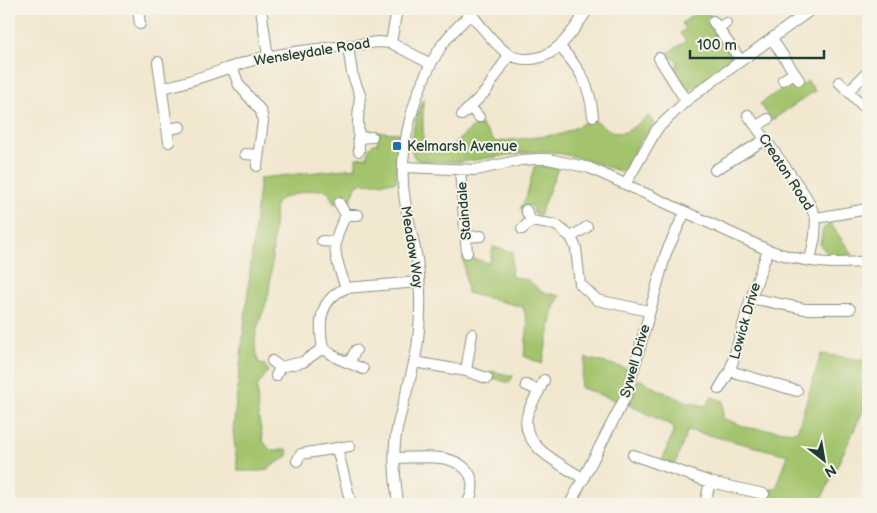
<svg xmlns="http://www.w3.org/2000/svg" width="877" height="513" font-family="'Balsamiq Sans',sans-serif">
	<style>
		.green { fill: #a3c46c; stroke: #618050 }
		.lines { fill: none; stroke-linecap: round; stroke-linejoin: round }
		.minor-casing { stroke: #889282; stroke-width: 12 }
		.minor { stroke: #fff; stroke-width: 10 }
		.poi-dot { fill: #1f6fb2; stroke: #f7f3e8; stroke-width: 2 }
		.labels { text-anchor: middle; dominant-baseline: central; stroke-width: 4; stroke-linejoin: round; paint-order: stroke }
		.street-label { font-size: 14px; fill: #1f3d34; stroke: #f7f3e8 }
		.poi-label { font-size: 14px; fill: #1f3d34; stroke: #f7f3e8; text-anchor: start }
	</style>
	<rect width="100%" height="100%" fill="#f7f3e8"/>
	<filter id="ink" filterUnits="userSpaceOnUse"><feTurbulence type="fractalNoise" baseFrequency=".02" numOctaves="2"/><feDisplacementMap in="SourceGraphic" scale="10" xChannelSelector="R" yChannelSelector="G"/><feConvolveMatrix kernelMatrix="1 2 1 2 8 2 1 2 1" color-interpolation-filters="sRGB"/></filter>
	<filter id="wash" filterUnits="userSpaceOnUse"><feTurbulence type="fractalNoise" baseFrequency=".0096" numOctaves="4" result="noise"/><feDisplacementMap in="SourceGraphic" scale="20" xChannelSelector="R" yChannelSelector="G"/><feGaussianBlur stdDeviation="1.12" result="paint"/><feColorMatrix in="noise" values="0 0 0 0 0 0 0 0 0 0 0 0 0 0 0 0 0 1.4 0 .05"/><feComposite in="paint" operator="in"/></filter>
	<g filter="url(#wash)">
		<rect width="100%" height="100%" fill="#f2e7cf"/>
		<path class="green" d="M701,9H706L711,15L705,20L733,58L731,62L689,91C680,89 675,79 673,71L678,63L674,57L667,59L664,55L686,41L680,33L686,29L682,23Z
			M808,81L815,91L772,120L760,104L786,86H800Z
			M423,99V152L450,147L479,122L495,142L562,134L592,119L614,133L626,132L649,116L654,124L639,143L626,167L620,171L576,157L547,151L530,152L460,162L419,161C402,154 418,112 423,99Z
			M376,132L400,133L396,182L357,184L349,205L344,198L334,204L328,191C317,187 285,195 276,202C273,231 273,262 269,291C264,319 248,332 259,363L264,364L268,371L257,387L258,414L263,441L271,451L287,449L288,456L264,471H238L233,431L260,178L356,168V158L367,157C367,149 370,144 378,143Z
			M542,166L558,168L539,216L534,213L531,205L520,209L526,198L534,167Z
			M830,223L853,255H829L820,245L823,229Z
			M493,247L513,252L511,276L528,280L542,292L560,296L555,305L542,364L524,356L528,324L523,307L467,293L463,256L473,255V259L490,263Z
			M868,341V401L819,504H767L771,489H776L788,455L688,430L675,464L662,461L675,427L629,405L639,379C660,391 682,402 706,406L712,397L723,401V418L748,428L797,432L821,354L864,360Z
			M586,358L629,369L616,401L580,387Z
			M491,371L513,376L509,383L490,377Z"/>
	</g>
	<g filter="url(#ink)">
		<g class="lines">
			<g class="minor-casing">
				<path id="minor" d="M138,9L140,24
					M261,9L268,57
					M471,14C482,27 493,43 507,53C512,57 520,59 525,59C556,61 573,31 588,9
					M713,21L741,61
					M718,28L726,23
					M772,39L799,80
					M391,43L397,9
					M348,46L352,73L360,95L358,119L359,151
					M560,47C580,69 590,85 593,116
					M659,58L686,101
					M158,62L169,142
					M232,67L239,85L261,111L263,121L257,166
					M783,80L794,73
					M839,82L868,111
					M162,88C192,82 220,70 250,61C289,50 336,48 377,42L391,43L431,64
					M848,91L868,72
					M471,108L479,117
					M462,115L486,91L509,55
					M748,115L805,195L816,218L815,236L810,261
					M757,126L768,119
					M167,129L180,127
					M358,138L372,137
					M245,154L258,155
					M404,167L476,170L521,160L537,159H548L590,168L768,250C802,262 832,266 868,261
					M460,170L467,253
					M715,170L766,139
					M626,183L657,129L686,101L812,9
					M339,203L346,215H358
					M526,210L531,221
					M816,218L862,210L868,207
					M531,221L556,225L571,237L576,248L580,284L597,300L649,311
					M522,229L531,221
					M466,237L481,236
					M571,237L587,227
					M322,241L335,242
					M346,288C335,256 329,246 346,215
					M751,298L805,309H850
					M272,361L280,367L276,376
					M414,362L466,371L487,378
					M349,363L356,350
					M280,367L303,362L323,348
					M363,369L337,358L323,348C318,323 319,300 346,288L419,282
					M466,371L472,334
					M730,371L797,391
					M526,385L539,391C535,399 529,407 527,416C520,447 563,465 584,479
					M719,389L730,371L751,298L768,250
					M539,391L544,380
					M337,448L350,446
					M633,455L710,482L764,494
					M395,458C418,458 457,451 470,475C475,485 472,495 467,504
					M297,461L301,454L337,448L351,504
					M398,504C395,480 392,453 397,429C403,399 415,370 418,340C421,314 421,286 417,260C414,240 408,221 405,201C396,151 415,86 442,45C452,31 464,20 476,9
					M570,504L627,394L666,253L685,212
					M705,504L710,482"/>
			</g>
			<use href="#minor" class="minor"/>
		</g>
	</g>
	<rect class="poi-dot" x="392" y="141" width="10" height="10" rx="2.5"/>
	<g class="labels">
		<g class="street-label">
			<text transform="translate(312 52) rotate(-9)">Wensleydale Road</text>
			<text transform="translate(786 172) rotate(57)">Creaton Road</text>
			<text transform="translate(464 211) rotate(-95)">Staindale</text>
			<text transform="translate(412 247) rotate(81)">Meadow Way</text>
			<text transform="translate(745 321) rotate(-74)">Lowick Drive</text>
			<text transform="translate(635 361) rotate(-74)">Sywell Drive</text>
		</g>
		<g class="poi-label">
			<text x="407" y="146">Kelmarsh Avenue</text>
		</g>
	</g>
	<rect width="877" height="513" fill="none" stroke="#f7f3e8" stroke-width="30"/>
	<g transform="translate(824 460) rotate(149)" stroke="#f7f3e8" stroke-width="4" paint-order="stroke">
	<path d="M0-4L9 19L0 12L-9 19Z" fill="#1f3d34"/>
	<text y="-8" font-size="14" font-weight="bold" text-anchor="middle" fill="#1f3d34">N</text>
	</g>
	<path d="M690 50v8h134v-8" fill="none" stroke="#1f3d34" stroke-width="2.5"/>
	<text x="697" y="50" font-size="15" fill="#1f3d34" stroke="#f7f3e8" stroke-width="4" paint-order="stroke">100 m</text>
</svg>
